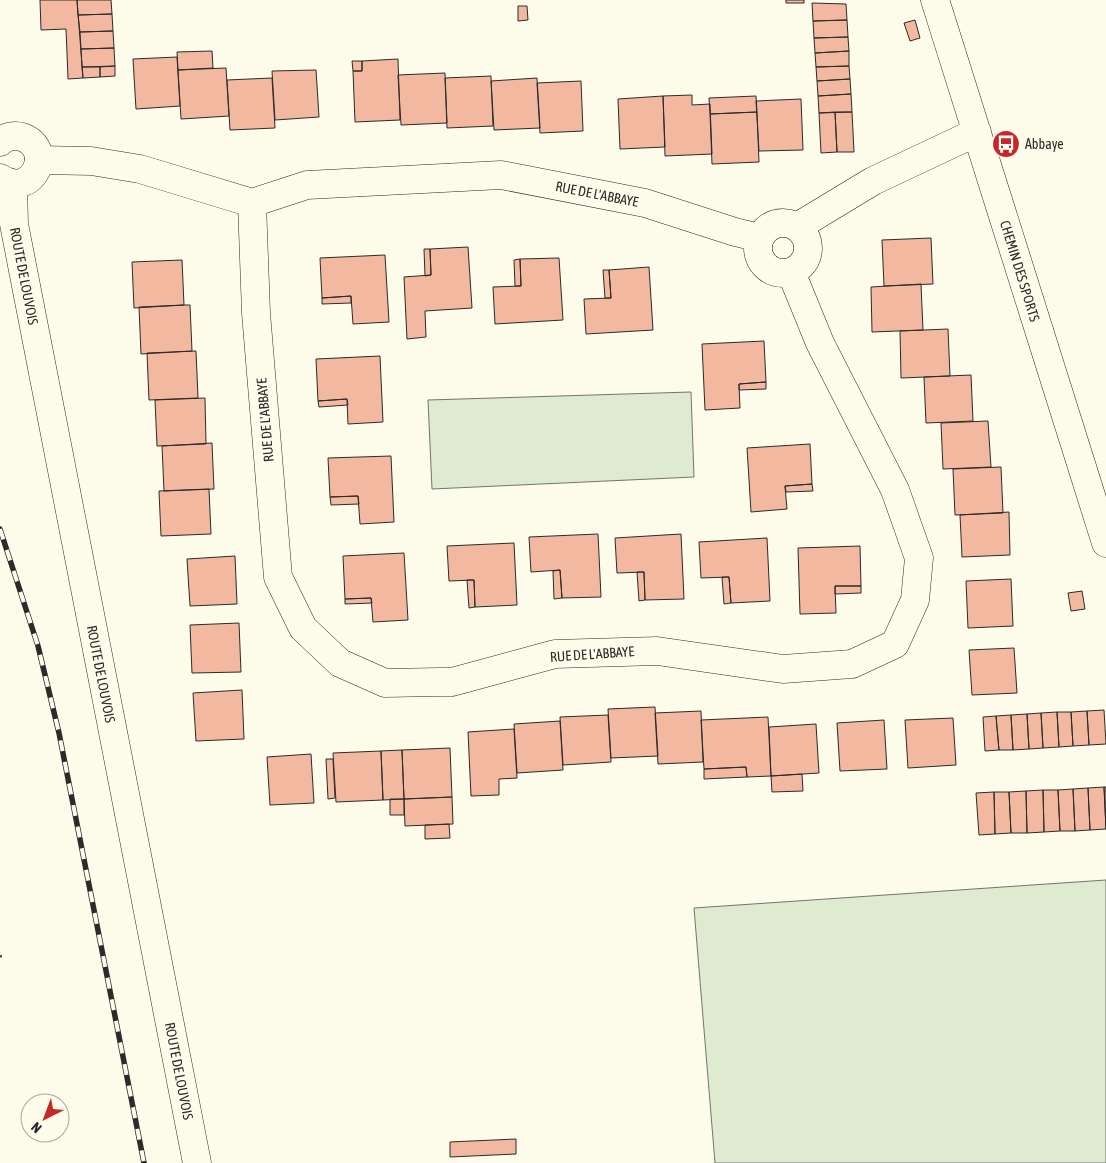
<svg xmlns="http://www.w3.org/2000/svg" width="1106" height="1163" font-family="'Asap Condensed',sans-serif">
	<style>
		.green { fill: #deebd1; stroke: #74746e }
		.building { fill: #f2b8a0; stroke: #2b2b2b }
		.lines { fill: none; stroke-linecap: round; stroke-linejoin: round }
		.street-casing { stroke: #2b2b2b; stroke-width: 29 }
		.secondary-casing { stroke: #2b2b2b; stroke-width: 29 }
		.street { stroke: #fdfbea; stroke-width: 28 }
		.secondary { stroke: #fdfbea; stroke-width: 28 }
		.rail-casing { stroke: #2b2b2b; stroke-width: 5.5 }
		.rail { stroke: #fdfbea; stroke-width: 4; stroke-dasharray: 11; stroke-linecap: butt }
		.hedge { stroke: #34623c; stroke-width: 4; stroke-dasharray: 2.5 4; stroke-linecap: butt }
		.labels { text-anchor: middle; dominant-baseline: central; stroke-width: 4; stroke-linejoin: round; paint-order: stroke }
		.poi-label { font-size: 14px; fill: #2b2b2b; stroke: #fdfbea; text-anchor: start }
		.street-label { font-size: 14px; fill: #2b2b2b; stroke: #fdfbea }
	</style>
	<rect width="100%" height="100%" fill="#fdfbea"/>
	<path class="green" d="M691,392L694,477L432,489L428,400Z
		M1106,880V1163H715L694,908Z"/>
	<path class="building" d="M40,0H77L83,78L68,79L66,29L41,30Z
		M77,0H111L112,14L78,15Z
		M786,0H804V3H786Z
		M812,3L846,4L847,20L813,21Z
		M518,6H527L528,20L518,21Z
		M112,14L113,31L80,32L78,15Z
		M847,20L848,37L814,38L813,21Z
		M915,20L920,38L910,41L904,23Z
		M113,31L114,48L81,49L80,32Z
		M848,37L849,51L815,53L814,38Z
		M114,48L115,66L82,67L81,49Z
		M212,51L213,68L178,70L177,52Z
		M849,51V66L816,67L815,53Z
		M177,57L180,106L136,109L133,59Z
		M398,59L400,120L355,122L353,71H362V61Z
		M352,61H362V71H353Z
		M115,66V76L100,77V67Z
		M849,66L850,79L817,81L816,67Z
		M82,67H100V77L83,78Z
		M226,68L229,116L181,119L178,70Z
		M316,70L319,117L275,120L272,71Z
		M445,73L447,123L401,125L398,75Z
		M491,76L493,126L447,128L445,78Z
		M272,78L275,128L230,130L227,80Z
		M537,78L540,128L494,130L491,81Z
		M850,79L851,94L818,96L817,81Z
		M581,81L583,131L540,133L537,83Z
		M851,94L852,112L819,113L818,96Z
		M692,95V105L710,104L712,154L665,156L663,96Z
		M663,96L665,147L620,149L618,99Z
		M756,96L757,112L710,114L709,98Z
		M801,99L803,150L759,151L756,101Z
		M757,112L759,162L712,164L710,114Z
		M835,112H852L854,152H837Z
		M835,112L837,152L821,153L819,113Z
		M931,238L933,284L884,286L882,240Z
		M468,247L472,308L425,311L426,337L407,339L404,277L431,275L430,249Z
		M424,249H430L431,275L425,276Z
		M385,255L389,322L353,324L351,296L322,298L320,258Z
		M559,258L563,320L495,324L493,287L521,286L520,259Z
		M520,259L521,286H515L514,260Z
		M182,260L184,305L134,308L132,262Z
		M649,267L653,330L586,334L584,299L611,298L609,270Z
		M603,270H609L611,298H605Z
		M921,284L923,330L872,332L871,287Z
		M351,296V303L322,304V298Z
		M184,305H190L192,351L141,354L139,307Z
		M948,329L950,376L901,378L900,331Z
		M764,341L766,382L739,384L740,408L705,410L702,344Z
		M196,351L198,398L149,400L147,353Z
		M380,356L383,422L348,424L347,399L318,401L316,359Z
		M971,375L973,421L926,423L924,377Z
		M766,382V389L739,390V384Z
		M205,398L206,444L157,446L155,400Z
		M347,399L348,405L319,407L318,401Z
		M988,421L991,467L943,469L941,423Z
		M212,443L214,489L164,491L162,446Z
		M810,444L812,484L785,486L787,509L751,512L747,448Z
		M391,456L394,522L360,524L358,496L330,497L328,458Z
		M1001,467L1003,513L955,515L953,469Z
		M812,484L813,491L786,492L785,486Z
		M209,489L211,534L161,536L159,491Z
		M358,496L359,504L331,505L330,497Z
		M1009,512L1010,555L962,557L960,515Z
		M598,534L601,597L562,598L560,570L531,572L529,537Z
		M681,534L684,599L645,600L644,572L617,573L615,538Z
		M767,538L770,601L731,603L729,577L701,578L699,542Z
		M514,543L517,605L475,607L474,580L449,581L447,546Z
		M860,546L861,586H835L836,613L800,614L798,548Z
		M404,553L408,620L373,622L371,598L345,599L343,556Z
		M235,556L237,604L190,606L187,559Z
		M560,570L562,598L554,599L553,571Z
		M637,572H644L645,600L639,601Z
		M722,577H729L731,603L724,604Z
		M1011,579L1013,626L968,628L966,581Z
		M467,580H474L475,607L469,608Z
		M835,586H861V593L835,594Z
		M1082,591L1085,609L1071,611L1068,593Z
		M371,598L372,603L345,604V599Z
		M239,623L241,672L192,673L190,625Z
		M1014,648L1017,693L972,695L969,650Z
		M242,690L244,739L196,741L193,693Z
		M655,707L658,756L611,758L608,709Z
		M1104,710L1106,744L1089,745L1087,711Z
		M701,711L703,762L658,764L655,713Z
		M1087,711L1089,745L1073,746L1071,712Z
		M1057,712H1071L1073,746L1059,747Z
		M1057,712L1059,747L1043,748L1041,713Z
		M1041,713L1043,748L1029,749L1027,714Z
		M1027,714L1029,749L1013,750L1011,715Z
		M608,715L611,762L563,765L560,717Z
		M1011,715L1013,750H999L996,716Z
		M996,716L999,750L985,751L983,717Z
		M768,717L771,776L747,777L746,767L704,769L701,720Z
		M953,718L956,765L908,768L905,720Z
		M884,720L887,769L840,771L837,723Z
		M560,721L563,770L517,773L514,724Z
		M816,724L819,773L771,776L769,727Z
		M514,729L517,778L499,779V795L471,796L468,732Z
		M450,748L452,797L404,799L402,750Z
		M402,750L404,799L383,800L381,751Z
		M381,751L383,800L336,802L333,753Z
		M311,754L314,803L270,805L267,757Z
		M326,759H333L335,798L328,799Z
		M746,767L747,777L704,779V769Z
		M802,774L803,791L772,792L771,776Z
		M1104,787H1106V829Z
		M1104,787L1106,829L1090,830L1088,788Z
		M1088,788L1090,830L1075,831L1073,789Z
		M1073,789L1075,831H1060L1058,790Z
		M1043,790L1044,832L1027,833L1026,791Z
		M1043,790H1058L1060,831L1044,832Z
		M1026,791L1027,833H1011L1009,792Z
		M994,792L995,834L979,835L976,793Z
		M994,792H1009L1011,833L995,834Z
		M452,797L453,824L405,826L404,799Z
		M390,799H404V815H390Z
		M449,824L450,838L425,839V825Z
		M516,1139V1154L450,1157V1142Z"/>
	<g class="lines">
		<g class="street-casing">
			<path id="street" d="M935,0L1106,543
				M39,160L91,161L140,169L252,203
				M758 248a25 25 0 1 1 50 0a25 25 0 1 1-50 0Z
				M797,227L873,181L977,132
				M760,238L735,232L645,203L501,175L307,185L252,203L256,313L278,577L303,628L340,663L385,683L439,682H452L555,654L657,651L783,669L852,664L895,644L915,600L919,558L895,490L820,343L791,272"/>
		</g>
		<g class="secondary-casing">
			<path id="secondary" d="M0,142C6,136 15,135 22,137C56,149 33,200 0,178
				M13,184L14,224L197,1163"/>
		</g>
		<use href="#street" class="street"/>
		<use href="#secondary" class="secondary"/>
		<g class="rail-casing">
			<path id="rail" d="M0,529L38,646L59,733L144,1163"/>
		</g>
		<use href="#rail" class="rail"/>
		<path class="hedge" d="M0,955V958"/>
	</g>
	<defs>
		<g id="bus-disc" transform="scale(1.4375)"><circle r="9.5" fill="#c62828" stroke="#fdfbea"/><path d="M-5-6H5V4H4V6H2V4H-2V6H-4V4H-5ZM-3.5-4V0h7V-4ZM-3.5 1.2v1.5H-2V1.2ZM2 1.2v1.5H3.5V1.2Z" fill="#fff"/></g>
	</defs>
	<g fill-rule="evenodd">
		<use href="#bus-disc" x="1006" y="144"/>
	</g>
	<g class="labels">
		<g class="poi-label">
			<text x="1025" y="144">Abbaye</text>
		</g>
		<g class="street-label">
			<text transform="translate(597 194) rotate(11)">RUE DE L'ABBAYE</text>
			<text transform="translate(1020 271) rotate(73)">CHEMIN DES SPORTS</text>
			<text transform="translate(24 276) rotate(79)">ROUTE DE LOUVOIS</text>
			<text transform="translate(265 420) rotate(-95)">RUE DE L'ABBAYE</text>
			<text transform="translate(592 654) rotate(-4)">RUE DE L'ABBAYE</text>
			<text transform="translate(101 674) rotate(79)">ROUTE DE LOUVOIS</text>
			<text transform="translate(179 1071) rotate(79)">ROUTE DE LOUVOIS</text>
		</g>
	</g>
	<g transform="translate(45 1118) rotate(222)"><circle r="24" fill="#fdfbea" stroke="#a9a89e"/>
	<path d="M0-4L9 19L0 12L-9 19Z" fill="#c62828"/>
	<text y="-8" font-size="14" font-weight="bold" text-anchor="middle" fill="#2b2b2b">N</text>
	</g>
</svg>
